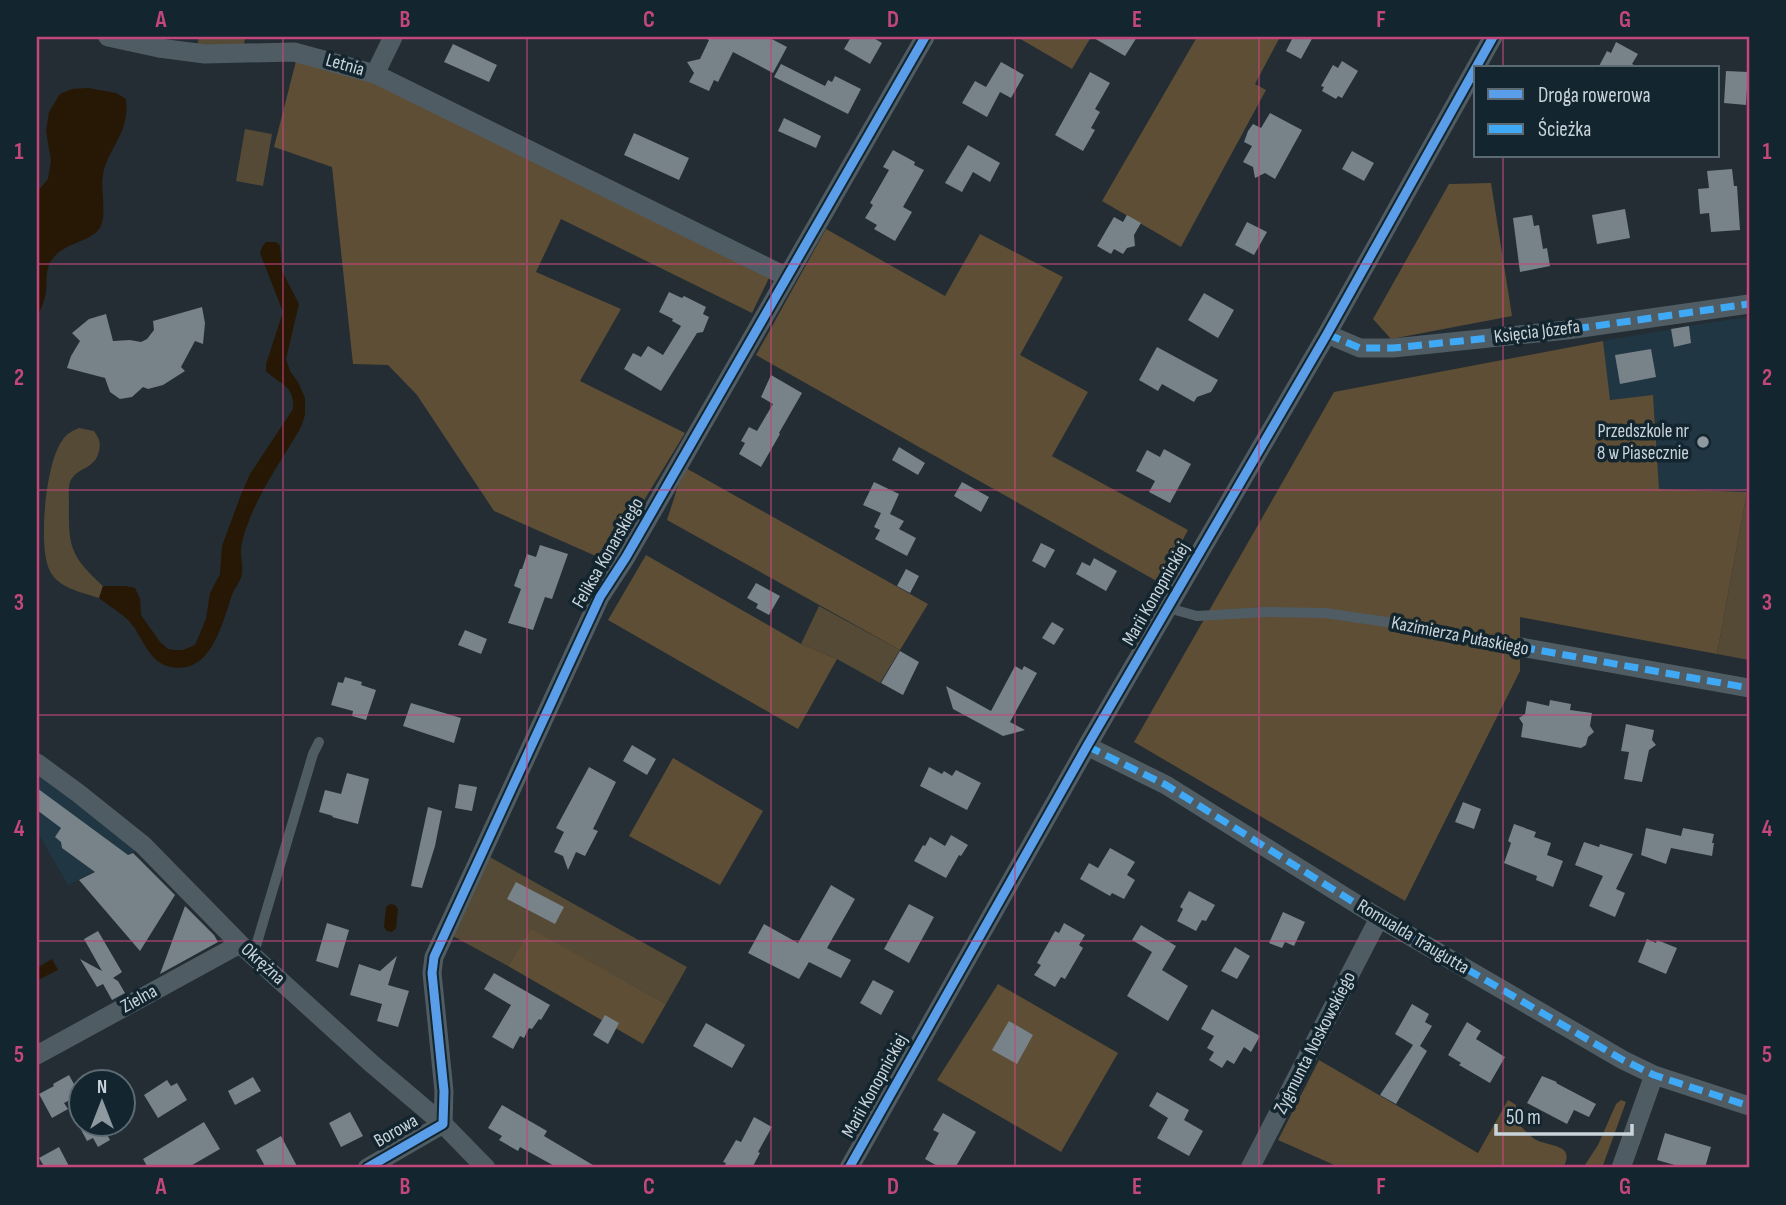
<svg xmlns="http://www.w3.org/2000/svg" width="1786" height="1205" font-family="'Sofia Sans Condensed',sans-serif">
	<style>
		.built { fill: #203643 }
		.green { fill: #554a36 }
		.forest { fill: #5e4e35 }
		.water { fill: #271805 }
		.building { fill: #778289 }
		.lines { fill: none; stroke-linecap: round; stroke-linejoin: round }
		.service { stroke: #505c63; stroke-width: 10 }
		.minor { stroke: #505c63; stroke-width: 19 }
		.quiet { stroke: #3fa9f5; stroke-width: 7; stroke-dasharray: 14 7; stroke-linecap: butt }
		.cycleway-casing { stroke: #13252f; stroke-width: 13 }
		.cycleway { stroke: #5a9eea; stroke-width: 9 }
		.grid { fill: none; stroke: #c4477b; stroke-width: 2; stroke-opacity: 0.55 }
		.poi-dot { fill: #8f99a0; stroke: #13252f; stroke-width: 2.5 }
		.labels { text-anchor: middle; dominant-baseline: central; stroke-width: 7; stroke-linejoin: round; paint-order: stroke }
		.street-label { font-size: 19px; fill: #c9d3da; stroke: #13252f }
		.poi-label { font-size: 19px; fill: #c9d3da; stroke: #13252f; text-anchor: end }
		.neatline { fill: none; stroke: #c4477b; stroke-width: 2.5 }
		.grid-label { font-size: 23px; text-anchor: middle; font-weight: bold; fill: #c4477b }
	</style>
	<rect width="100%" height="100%" fill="#232d33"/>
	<path class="built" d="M1749,317V492L1659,489L1653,396L1609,400L1603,341L1706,323Z
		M37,775L139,849L68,885L37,831Z"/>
	<path class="green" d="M199,37H245L244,45L197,46Z
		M245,129L272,134L263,186L236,181Z
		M79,428L94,431C99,438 101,442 99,451C95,470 76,467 70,482C68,488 69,498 69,504C68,547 71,557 103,586L99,598C81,592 57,588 49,569C38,544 46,462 62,441C66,434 72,431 79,428Z
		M1747,492H1749V660L1717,654Z
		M819,606L900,650L880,683L837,659L801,644Z
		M488,856L687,967L666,1004L531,930L508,966L451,935Z"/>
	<path class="forest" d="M1017,37H1091L1072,69Z
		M1197,37H1280L1255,84L1266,90L1181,247L1102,201Z
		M296,61L369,77L769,278L752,313L561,219L536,272L621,309L580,381L685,433L607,561L494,511L417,395L388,365L353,364L332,167L274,147Z
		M1491,183L1512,316L1391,339L1373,319L1449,184Z
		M826,229L945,296L980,234L1063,277L1020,355L1088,392L1052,456L1188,530L1160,583L756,355Z
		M1603,341L1610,400L1653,395L1659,489L1747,492L1717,654L1520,617V671L1405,901L1134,742L1334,392Z
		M684,467L928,604L900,650L667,520Z
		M646,555L801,644L837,659L798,729L608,620Z
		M673,758L763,811L720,885L629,836Z
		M531,929L666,1004L643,1044L508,966Z
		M998,984L1118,1053L1061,1152L937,1080Z
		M1319,1060L1478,1153L1508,1100L1516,1105V1122C1522,1127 1527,1133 1533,1138C1547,1148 1577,1142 1563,1168H1341L1278,1140Z
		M1621,1100L1626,1102L1602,1168H1583L1598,1145L1616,1104Z"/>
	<path class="water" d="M88,88L116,93L126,99C126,104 127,110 126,115C124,137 106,154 103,175C100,190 108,217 99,229C89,243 63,242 51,261C45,271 47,282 46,292C45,301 40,310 37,318V192L48,179L51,161L46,131L49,112L60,94L72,89Z
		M266,242H276L280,245L282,271L299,304L286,359L290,371L298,382L305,398V415L301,427C284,457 258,493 247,526C244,534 241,544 241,552C241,559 243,567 242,574C241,582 233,589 231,598C222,625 210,675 171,667C148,663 143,636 129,621C120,612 109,606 99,598L103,586H125L135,588L140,599L141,615L160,642L168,649L175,650H183L195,645L206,619L210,593L220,574L222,546L242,492L250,474L293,409C295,385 280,385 266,371V364L283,312L260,253L262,247Z
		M390,904L395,905L398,909L396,928L392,932L387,931L384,927L386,907Z
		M52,959L58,970L38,980L37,968Z"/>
	<path class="building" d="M702,37H768L787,47L773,73L733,52L718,82L714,80L709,91L689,82L694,73L687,62L700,59L709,40Z
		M851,37H872L882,43L870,64L844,49Z
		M1092,37H1137L1125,56Z
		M1293,37H1313L1301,59L1286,51Z
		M1616,42L1638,54L1632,64L1640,68H1598L1607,51L1611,53Z
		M453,44L497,65L489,82L444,62Z
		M1342,61L1358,71L1342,98L1338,96L1336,99L1322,91L1324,87L1321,86L1333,65L1338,68Z
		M1001,62L1024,75L1011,98L1000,92L987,117L962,103L975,81L986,87Z
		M781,64L825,86L828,80L832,82L835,76L861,89L848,114L774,77Z
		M1726,71L1748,72L1746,105L1724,103Z
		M1090,72L1110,83L1095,109L1100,112L1091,128L1095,130L1083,151L1055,135Z
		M1270,113L1302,130L1275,179L1265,173L1255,178L1253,167L1243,162L1252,146L1244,142L1248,131L1253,124L1261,128Z
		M784,118L821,136L816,148L778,131Z
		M634,133L689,158L679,180L624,155Z
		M968,145L1000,163L990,182L973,172L962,192L945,183Z
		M893,150L915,162L914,165L924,170L903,207L912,212L895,241L874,229L877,225L865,218L873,205L870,203L889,170L883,167Z
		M1352,151L1374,163L1364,181L1342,169Z
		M1732,169L1734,186H1737L1740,230L1711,232L1709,213L1700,214L1698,189L1709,188L1707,171Z
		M1625,209L1630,238L1597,244L1592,215Z
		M1127,215L1141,223L1134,235L1135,246L1127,248L1123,254L1114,249L1111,254L1097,246L1114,217L1123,222Z
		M1532,215L1534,226L1539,225L1543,249L1547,248L1550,266L1520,272L1513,218Z
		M1247,222L1267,232L1254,255L1235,245Z
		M669,292L682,298L684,296L706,307L703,314L709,317L703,332L697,333L661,391L624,369L633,353L641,357L648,346L663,355L681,326L672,321L673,319L659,312Z
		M1204,293L1234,310L1218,338L1188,320Z
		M202,307L205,323L203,344L195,341L181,367L185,371L163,385L148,389L143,387L132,397L120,399L110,392L105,378L67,368L71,356L80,341L72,333L89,319L106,314L113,341L130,340L141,342L147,339L154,330L153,321Z
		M1689,326L1691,343L1674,347L1671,329Z
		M1157,347L1218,380L1211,392L1197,397L1194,402L1162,384L1158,391L1139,380Z
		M1651,349L1656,377L1620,384L1615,355Z
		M771,375L802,393L779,433L780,434L761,467L739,454L745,443L741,441L749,427L757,431L773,404L761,397Z
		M899,447L925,463L918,475L892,460Z
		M1164,449L1191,464L1170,503L1149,492L1155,481L1136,471L1147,450L1160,457Z
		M874,482L899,494L890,514L904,521L899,529L916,538L907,556L875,539L880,530L874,527L881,513L863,505Z
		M962,482L989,497L981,512L954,496Z
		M1041,543L1055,550L1045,568L1032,561Z
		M540,545L568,554L552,599L545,597L533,630L508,623L521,589L514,586L520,569H522L527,554L536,557Z
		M1094,558L1117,571L1106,591L1076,574L1082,562L1090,566Z
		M906,569L919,576L910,593L897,586Z
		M756,583L780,596L769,615L756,608L758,604L747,598Z
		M1052,622L1064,629L1054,645L1042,638Z
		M465,630L487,639L481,654L458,645Z
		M900,651L919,662L903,695L881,683Z
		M1015,666L1022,670L1024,666L1037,673L1010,722L1025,730L1003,736L953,709L946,686L991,711Z
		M345,677L362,682L361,685L376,690L366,720L352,716L353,711L331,705L338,682L343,683Z
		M1550,700L1571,704L1570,710L1592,713L1590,726L1594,732L1588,737L1586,745L1581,748L1521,737L1523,724L1519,718L1525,714L1527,701L1549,706Z
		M411,703L461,718L454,743L403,726Z
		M1626,724L1654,730L1652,740L1656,745L1649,750L1642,782L1624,779L1629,752L1621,751Z
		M632,745L656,759L647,775L623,761Z
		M589,767L616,782L593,829L598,831L585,856L576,852L568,870L563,856L554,852L564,832L556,828Z
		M929,767L942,774L944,771L952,776L956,770L981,783L967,810L920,786Z
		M347,773L369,779L358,824L332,817L333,816L319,812L325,790L341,794Z
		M459,784L477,787L472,811L455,808Z
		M37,788L128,855L133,853L175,895L140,951L79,880L95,872L62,848L61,842L55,837L61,828L37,810Z
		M1463,802L1481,809L1474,829L1455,822Z
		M428,807L442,811L435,846L422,888L411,886Z
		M1514,824L1536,832L1534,837L1551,843L1547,855L1563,861L1553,887L1536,880L1537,876L1504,863L1511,843L1508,841Z
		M1646,828L1681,836L1683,828L1714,834L1712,843H1714L1712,856L1671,848L1666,864L1641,855Z
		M951,835L968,845L961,856L959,855L946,878L914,861L923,845L925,846L930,837L945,846Z
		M1584,842L1599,847L1600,844L1633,854L1616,889L1625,893L1615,917L1589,906L1603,876L1575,865Z
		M1110,848L1135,862L1127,875L1135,880L1124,899L1112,893L1110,896L1080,879L1089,863L1098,868Z
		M516,882L564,907L555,924L507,899Z
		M831,885L855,899L827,948L851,960L841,978L809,962L799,979L748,953L764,924L798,943Z
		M1189,891L1215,905L1206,921L1202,920L1196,931L1177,921L1183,909L1180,907Z
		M909,904L934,917L909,963L884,949Z
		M185,906L214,935L218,942L160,974Z
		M1283,912L1305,922L1294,946L1285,942L1282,948L1269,943Z
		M327,923L349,930L338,968L316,961Z
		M1064,923L1085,935L1079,945L1083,948L1065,979L1061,977L1055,987L1034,975L1041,965L1037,963L1055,931L1059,933Z
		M1141,925L1176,946L1162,970L1188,986L1168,1021L1127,996L1152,952L1132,940Z
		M98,931L122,972L113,978L118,981L125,993L112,1000L103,984L97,987L80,959L102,971L84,939Z
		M1647,939L1656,943L1657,940L1677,948L1666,974L1638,962Z
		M1235,947L1250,956L1237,979L1221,971Z
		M397,956L388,985L409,991L398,1027L377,1021L382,1004L350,995L359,964L380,971Z
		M494,973L550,1005L541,1020L539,1019L532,1029L529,1028L524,1038L520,1036L513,1049L492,1037L511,1005L484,989Z
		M873,980L894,991L881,1015L860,1003Z
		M1412,1004L1429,1014L1425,1022L1432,1026L1420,1046L1427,1051L1396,1104L1380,1095L1413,1045L1395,1034Z
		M1212,1009L1260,1036L1251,1052L1244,1047L1234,1064L1227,1060L1222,1068L1209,1060L1214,1052L1207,1048L1214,1036L1201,1029Z
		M605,1015L619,1023L608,1044L593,1035Z
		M1009,1021L1033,1035L1017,1064L992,1050Z
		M1467,1022L1481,1031L1476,1039L1505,1057L1490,1083L1459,1065L1461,1063L1448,1055Z
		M706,1023L745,1045L732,1068L693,1046Z
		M69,1075L80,1095L64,1103L68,1109L52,1118L39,1094L54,1086L53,1084Z
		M1542,1076L1557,1082L1556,1083L1596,1104L1589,1117L1574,1110L1567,1124L1527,1103Z
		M253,1077L261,1091L235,1105L228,1091Z
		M167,1080L171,1086L177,1083L187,1100L158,1118L144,1095Z
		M1157,1092L1189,1110L1184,1120L1203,1131L1189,1156L1157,1138L1168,1118L1149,1106Z
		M502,1105L547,1131L544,1136L598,1168H558L520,1147L518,1151L499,1140L502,1136L488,1128Z
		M350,1112L363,1136L341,1147L329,1123Z
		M943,1113L976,1132L955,1168H941L925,1159L939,1133L933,1130Z
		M754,1117L772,1127L758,1152L760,1153L752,1168H723L726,1163L723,1162L736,1140L741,1142Z
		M204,1122L220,1149L187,1168H148L143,1159Z
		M78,1124H115L105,1131L110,1140L98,1147L93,1138L87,1141Z
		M1665,1133L1711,1147L1705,1168H1685L1657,1160Z
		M281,1136L298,1168H266L256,1150Z
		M59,1147L70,1168H45L39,1158Z"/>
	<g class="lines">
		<path class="service" d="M1168,608L1197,616L1265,612L1325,613L1428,628L1521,647
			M253,956L313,754L319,742"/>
		<path class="minor" d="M108,37L159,48L205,54L294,52L375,74L787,277
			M375,74L393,37
			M1327,334L1360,348H1393L1567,330L1749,304
			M1521,647L1749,688
			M1087,746L1166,785L1379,918L1623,1060L1654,1075L1749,1106
			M37,763L78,793L143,845L240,944L371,1063L443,1124L486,1168
			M37,1055L240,944
			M367,1168L443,1124L444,1091L432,973L434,957L600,597L626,557L925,37
			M849,1168L1087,746L1327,334L1493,37
			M1250,1168L1379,918
			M1621,1168L1654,1075"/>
		<path class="quiet" d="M1327,334L1360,348H1393L1567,330L1749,304
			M1521,647L1749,688
			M1087,746L1166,785L1379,918L1623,1060L1654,1075L1749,1106"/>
		<g class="cycleway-casing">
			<path id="cycleway" d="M367,1168L443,1124L444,1091L432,973L434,957L600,597L626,557L925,37
				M849,1168L1087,746L1327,334L1493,37"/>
		</g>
		<use href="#cycleway" class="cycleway"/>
	</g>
	<path class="grid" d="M283,37V1168M527,37V1168M771,37V1168M1015,37V1168M1259,37V1168M1503,37V68M1503,156V1168M37,264H1749M37,490H1749M37,715H1749M37,941H1749"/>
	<circle class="poi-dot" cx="1703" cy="442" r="7"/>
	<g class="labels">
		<g class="street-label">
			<text transform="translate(345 65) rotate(16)">Letnia</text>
			<text transform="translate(1537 332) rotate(-7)">Księcia Józefa</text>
			<text transform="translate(608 553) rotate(-60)">Feliksa Konarskiego</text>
			<text transform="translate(1156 594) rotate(-60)">Marii Konopnickiej</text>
			<text transform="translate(1460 636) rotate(11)">Kazimierza Pułaskiego</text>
			<text transform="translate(1413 937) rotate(31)">Romualda Traugutta</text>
			<text transform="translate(263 964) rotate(42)">Okrężna</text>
			<text transform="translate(139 999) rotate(-29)">Zielna</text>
			<text transform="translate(1315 1043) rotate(-63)">Zygmunta Noskowskiego</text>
			<text transform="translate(875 1086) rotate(-61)">Marii Konopnickiej</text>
			<text transform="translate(396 1131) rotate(-30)">Borowa</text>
		</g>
		<g class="poi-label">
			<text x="1689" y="431">Przedszkole nr<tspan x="1689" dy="22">8 w Piasecznie</tspan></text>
		</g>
	</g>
	<rect width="1786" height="1205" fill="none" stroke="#13252f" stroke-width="77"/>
	<rect x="1474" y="66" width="245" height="91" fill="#13252f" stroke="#5c6b73" stroke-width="2"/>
	<rect x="1488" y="89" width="35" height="10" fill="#5a9eea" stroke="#5c6b73" stroke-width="2"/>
	<text x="1538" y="102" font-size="21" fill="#c9d3da">Droga rowerowa</text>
	<rect x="1488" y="124" width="35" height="10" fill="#3fa9f5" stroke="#5c6b73" stroke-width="2"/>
	<text x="1538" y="136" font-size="21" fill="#c9d3da">Ścieżka</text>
	<g transform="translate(102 1103)"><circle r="33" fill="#13252f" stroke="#5c6b73" stroke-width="2"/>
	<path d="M0-5L12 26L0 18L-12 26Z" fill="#8f99a0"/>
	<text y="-10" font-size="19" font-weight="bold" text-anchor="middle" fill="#c9d3da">N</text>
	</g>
	<path d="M1496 1124v10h136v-10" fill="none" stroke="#c9d3da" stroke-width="3.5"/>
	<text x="1506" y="1124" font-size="21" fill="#c9d3da" stroke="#13252f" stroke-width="5" paint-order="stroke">50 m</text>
	<rect x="38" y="38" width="1710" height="1128" class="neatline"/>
	<g class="grid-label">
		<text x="161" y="27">A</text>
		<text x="405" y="27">B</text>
		<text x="649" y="27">C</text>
		<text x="893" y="27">D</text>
		<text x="1137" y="27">E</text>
		<text x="1381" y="27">F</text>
		<text x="1625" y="27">G</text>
		<text x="19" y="159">1</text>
		<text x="1767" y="159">1</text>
		<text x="19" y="385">2</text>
		<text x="1767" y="385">2</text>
		<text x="19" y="610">3</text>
		<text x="1767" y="610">3</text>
		<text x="19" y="836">4</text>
		<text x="1767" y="836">4</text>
		<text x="19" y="1062">5</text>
		<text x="1767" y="1062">5</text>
		<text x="161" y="1194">A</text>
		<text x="405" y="1194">B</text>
		<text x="649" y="1194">C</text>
		<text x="893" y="1194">D</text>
		<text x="1137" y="1194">E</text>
		<text x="1381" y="1194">F</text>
		<text x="1625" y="1194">G</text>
	</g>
</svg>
